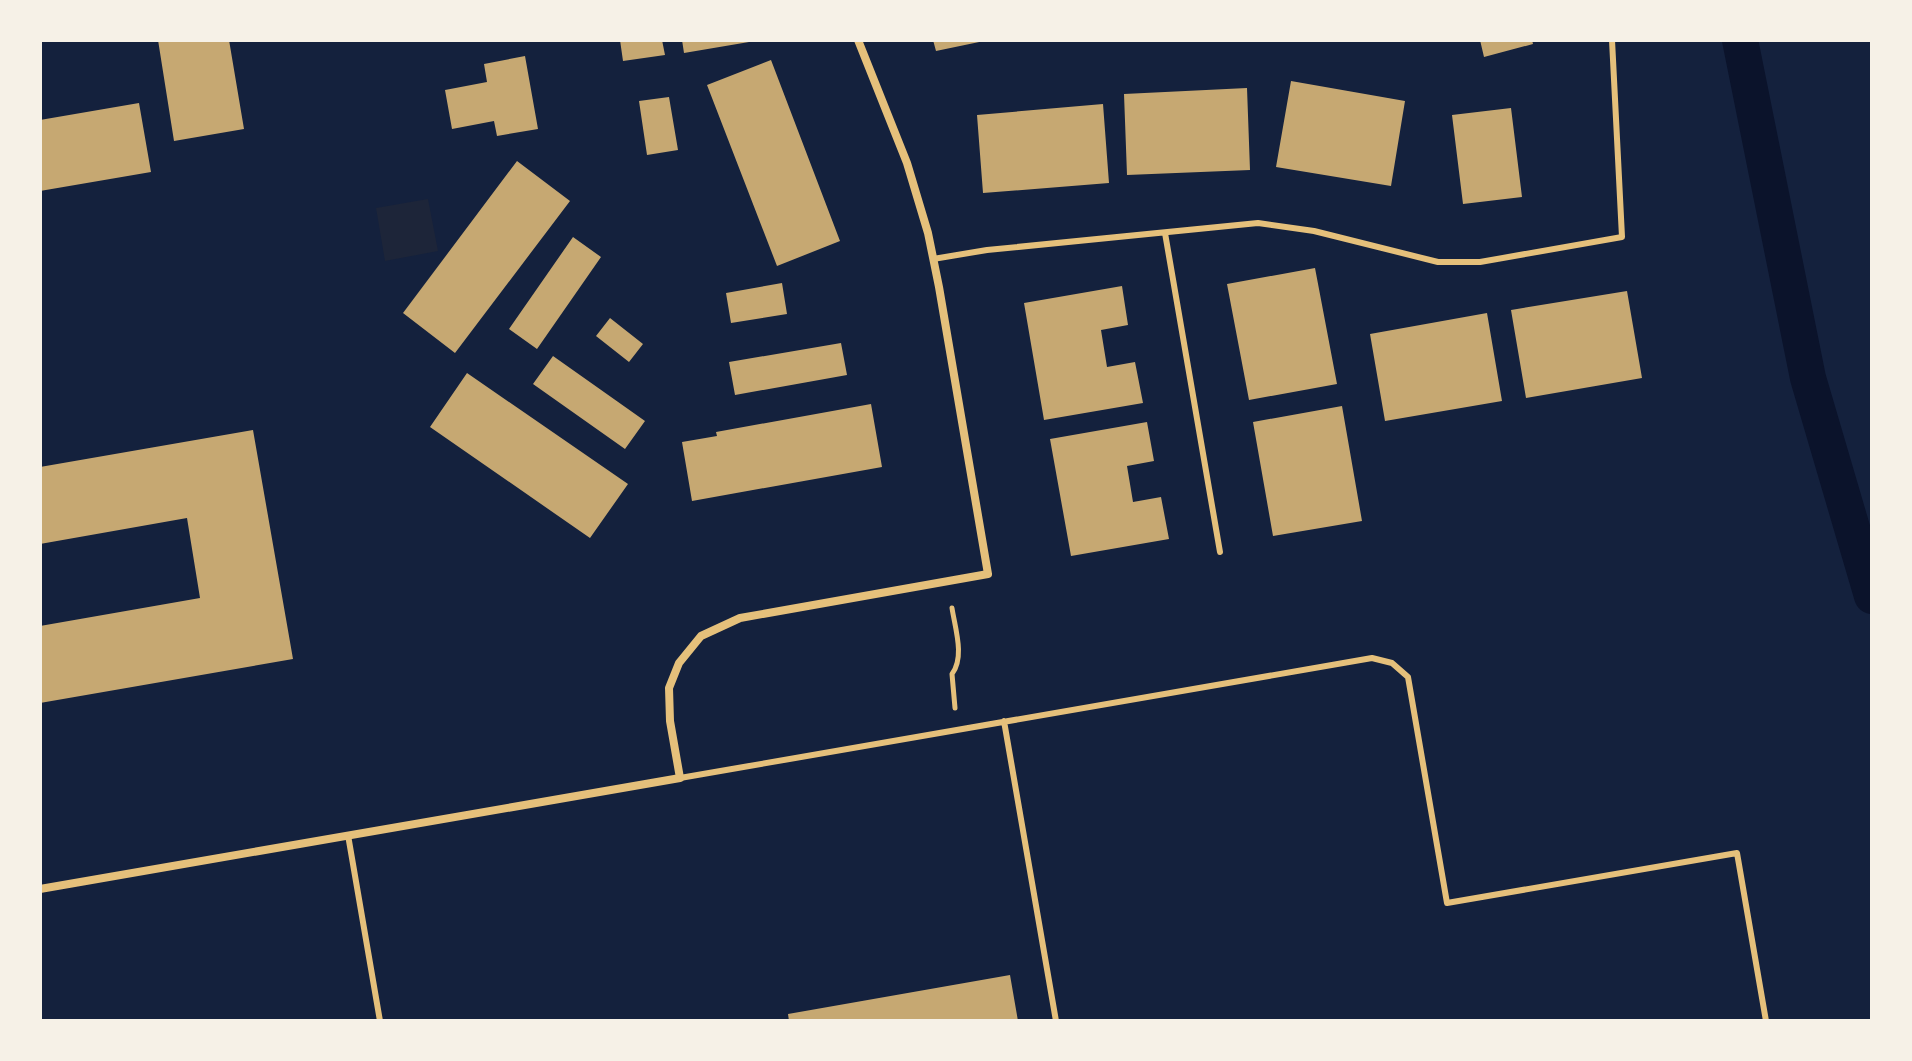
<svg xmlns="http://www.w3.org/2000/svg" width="1912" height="1061" font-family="Spectral,serif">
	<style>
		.green { fill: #1d2539 }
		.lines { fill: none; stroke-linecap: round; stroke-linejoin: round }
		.canal { stroke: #0b132b; stroke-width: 36 }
		.building { fill: #c6a872 }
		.path { stroke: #e5c07b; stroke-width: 5 }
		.service { stroke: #e5c07b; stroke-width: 6 }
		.minor { stroke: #e5c07b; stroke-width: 8 }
	</style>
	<rect width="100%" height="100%" fill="#14213d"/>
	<path class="green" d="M428,199L438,251L385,261L376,208Z"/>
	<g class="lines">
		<path class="canal" d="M1740,40L1808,378L1872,596"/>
	</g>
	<path class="building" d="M158,40H229L244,129L174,141Z
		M620,40H662L665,55L623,61Z
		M682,40H749V42L684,53Z
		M933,40H984V41L936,51Z
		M1480,40H1532L1533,44L1484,57Z
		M525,56L538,129L497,136L494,121L452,129L445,90L487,82L484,64Z
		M771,60L840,241L777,266L707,85Z
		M1291,81L1405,101L1391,186L1276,167Z
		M1247,88L1250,170L1127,175L1124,94Z
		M669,97L678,150L647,155L639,101Z
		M139,103L151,172L40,191V120Z
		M1103,104L1109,183L983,193L977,115Z
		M1511,108L1522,197L1463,204L1452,115Z
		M517,161L570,201L455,353L403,313Z
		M573,237L601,257L537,349L509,329Z
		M1315,268L1337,384L1249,400L1227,284Z
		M782,283L787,314L731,323L726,293Z
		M1122,286L1128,325L1101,330L1107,367L1135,362L1143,403L1044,420L1024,303Z
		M1627,291L1642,378L1526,398L1511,310Z
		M1487,313L1502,401L1385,421L1370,334Z
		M610,318L643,344L629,362L596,336Z
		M841,343L847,375L735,395L729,362Z
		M553,356L645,421L625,449L533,384Z
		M467,373L628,484L590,538L430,427Z
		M871,404L882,467L692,501L682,442L717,436L716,432Z
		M1342,406L1362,521L1273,536L1253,422Z
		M1147,422L1154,461L1127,466L1133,502L1161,497L1169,539L1071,556L1050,439Z
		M253,430L293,659L40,703V626L200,598L187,518L40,544V467Z
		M1010,975L1018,1021H789L788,1014Z"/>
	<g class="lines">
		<path class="path" d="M952,608C955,628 965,657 952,674L955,708"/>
		<path class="service" d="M1165,233L1220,552
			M933,259L987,250L1258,223L1314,231L1438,262H1480L1622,237L1612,40
			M1004,721L1056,1021
			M680,778L1372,658L1392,663L1408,677L1447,903L1737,853L1766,1021
			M348,835L380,1021"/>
		<path class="minor" d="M40,889L680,778L670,721L669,688L679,663L701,636L740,618L988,574L939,287L928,233L907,163L858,40"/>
	</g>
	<rect width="1912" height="1061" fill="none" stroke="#f6f1e7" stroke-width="84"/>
</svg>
